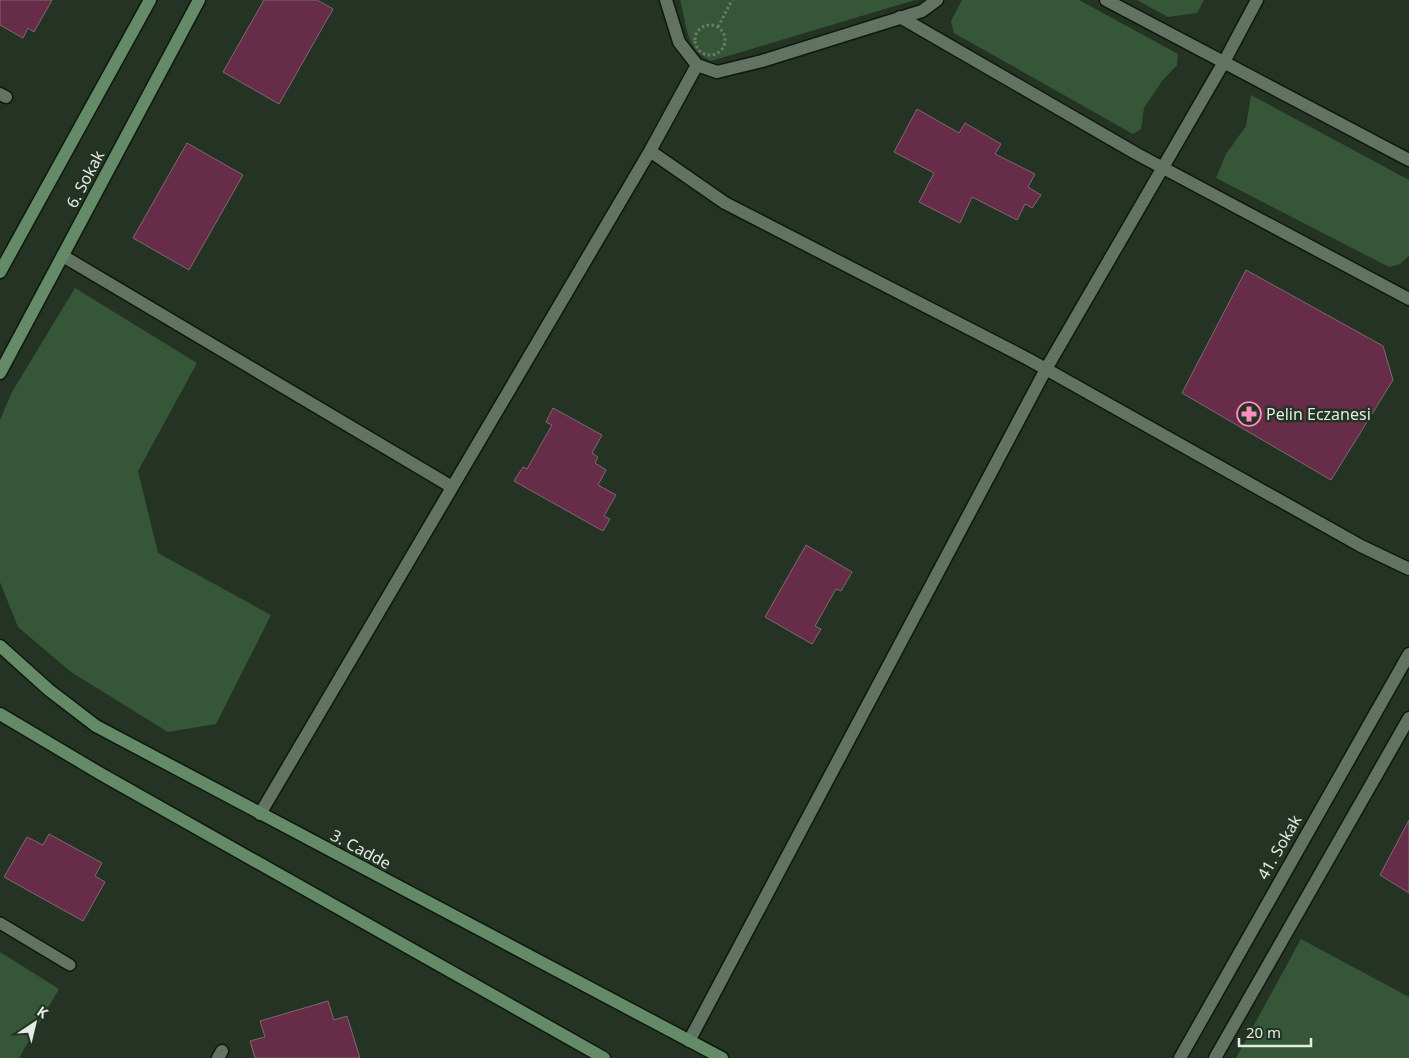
<svg xmlns="http://www.w3.org/2000/svg" width="1409" height="1058" font-family="'Noto Sans',sans-serif">
	<style>
		.green { fill: #365638 }
		.building { fill: #672c48; stroke: #7f6871 }
		.lines { fill: none; stroke-linecap: round; stroke-linejoin: round }
		.lane-casing { stroke: #0c1a0d; stroke-width: 14 }
		.street-casing { stroke: #0c1a0d; stroke-width: 15 }
		.secondary-casing { stroke: #0c1a0d; stroke-width: 15 }
		.path { stroke: #6c796c; stroke-width: 3; stroke-dasharray: 2.5 2.5; stroke-linecap: butt }
		.lane { stroke: #627363; stroke-width: 11 }
		.street { stroke: #627363; stroke-width: 12 }
		.secondary { stroke: #648a68; stroke-width: 12 }
		.labels { text-anchor: middle; dominant-baseline: central; stroke-width: 5; stroke-linejoin: round; paint-order: stroke }
		.street-label { font-size: 16px; fill: #e2ece2; stroke: #243324 }
		.poi-label { font-size: 16px; fill: #e2ece2; stroke: #243324; text-anchor: start }
	</style>
	<rect width="100%" height="100%" fill="#243324"/>
	<path class="green" d="M680,0H915L711,61C685,50 687,24 680,0Z
		M962,0H1079L1178,54L1177,65L1162,81L1144,108L1141,129L1133,134L954,33L951,21Z
		M1137,0H1204L1197,13L1168,17Z
		M1251,95L1409,180V256L1400,264L1389,267L1216,178L1226,154L1246,126Z
		M75,288L197,363L138,471L158,553L271,615L216,724L168,732L71,672L18,627L0,582V420L12,392Z
		M1301,939L1409,997V1058H1236Z
		M0,952L59,989L19,1058H0Z"/>
	<path class="building" d="M0,0H52L34,32L28,28L23,38L0,25Z
		M264,0H317L333,9L279,104L223,72Z
		M917,109L959,133L965,123L1001,144L995,154L1035,174L1028,187L1041,195L1032,208L1025,204L1017,220L972,197L960,223L919,202L934,173L894,152Z
		M187,143L243,175L189,270L133,238Z
		M1246,270L1383,346L1393,380L1331,480L1182,393Z
		M553,408L602,435L592,453L598,457L595,463L606,470L598,485L616,495L604,516L610,519L603,531L514,481L523,467L527,469L552,425L546,422Z
		M806,545L852,572L841,591L836,589L815,626L821,629L812,644L765,617Z
		M1409,820V893L1380,875Z
		M49,834L102,863L95,876L105,882L83,921L4,877L27,837L43,845Z
		M328,1001L334,1020L347,1016L360,1058H255L250,1041L265,1037L260,1021Z"/>
	<g class="lines">
		<g class="lane-casing">
			<path id="lane" d="M0,923L70,965"/>
		</g>
		<g class="street-casing">
			<path id="street" d="M666,0L679,42L697,65L717,72L762,61L922,11L937,0
				M1106,0L1409,160
				M900,17L1137,154L1409,299
				M0,94L6,97
				M650,151L725,203L1028,359L1361,546L1409,569
				M63,256L452,487
				M260,814L650,151L697,65
				M689,1041L1046,369L1224,62L1257,0
				M218,1058L222,1051
				M1180,1058L1409,654
				M1215,1058L1409,718"/>
		</g>
		<g class="secondary-casing">
			<path id="secondary" d="M0,272L150,0
				M0,373L199,0
				M0,646L49,690L96,726L722,1058
				M0,714L101,774L604,1058"/>
		</g>
		<path class="path" d="M695 40a15 15 0 1 1 30 0a15 15 0 1 1-30 0Z
			M718,27L732,0"/>
		<use href="#lane" class="lane"/>
		<use href="#street" class="street"/>
		<use href="#secondary" class="secondary"/>
	</g>
	<defs>
		<g id="pharmacy-ring" transform="scale(1.25)"><circle r="9.5" fill="#243324" stroke="#fd8ebf" stroke-width="1.5"/><path d="M-2-6h4v4h4v4h-4v4h-4v-4h-4v-4h4Z" fill="#fd8ebf"/></g>
	</defs>
	<g fill-rule="evenodd">
		<use href="#pharmacy-ring" x="1249" y="414"/>
	</g>
	<g class="labels">
		<g class="street-label">
			<text transform="translate(85 179) rotate(-62)">6. Sokak</text>
			<text transform="translate(1279 847) rotate(-60)">41. Sokak</text>
			<text transform="translate(361 849) rotate(28)">3. Cadde</text>
		</g>
		<g class="poi-label">
			<text x="1266" y="414">Pelin Eczanesi</text>
		</g>
	</g>
	<g transform="translate(35 1023) rotate(35)" stroke="#243324" stroke-width="4" paint-order="stroke">
	<path d="M0-4L9 19L0 12L-9 19Z" fill="#e2ece2"/>
	<text y="-8" font-size="14" font-weight="bold" text-anchor="middle" fill="#e2ece2">K</text>
	</g>
	<path d="M1239 1038v8h72v-8" fill="none" stroke="#e2ece2" stroke-width="2.5"/>
	<text x="1246" y="1038" font-size="15" fill="#e2ece2" stroke="#243324" stroke-width="4" paint-order="stroke">20 m</text>
</svg>
